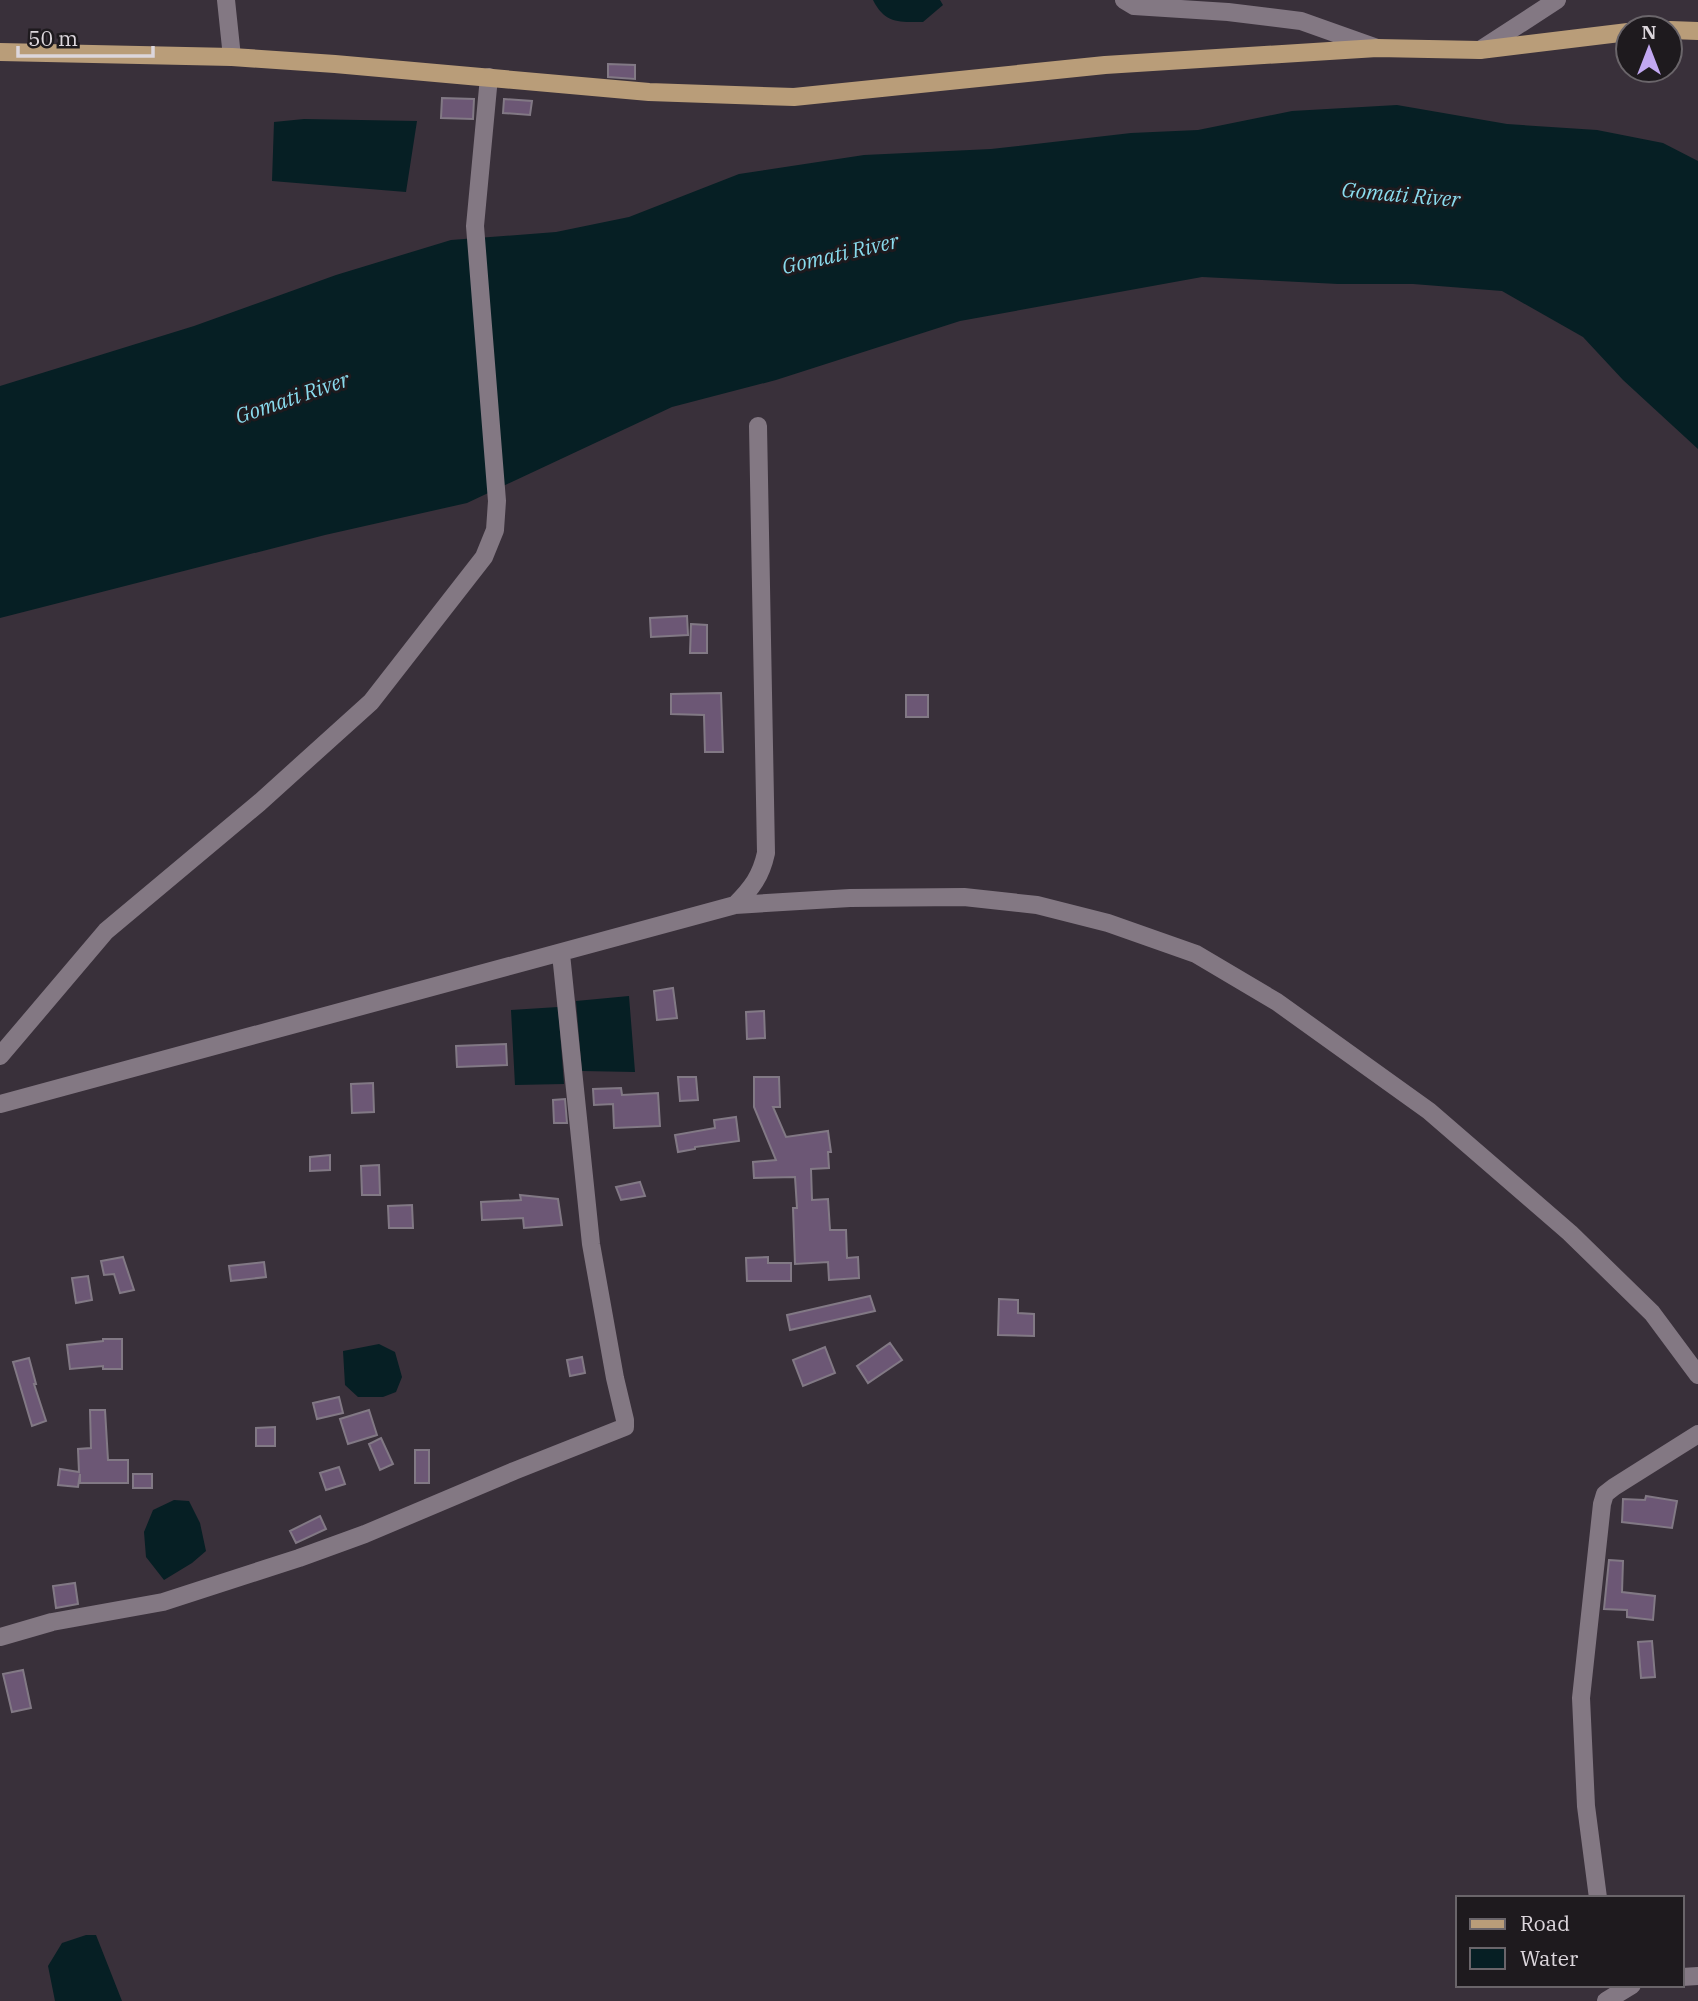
<svg xmlns="http://www.w3.org/2000/svg" width="1698" height="2001" font-family="'IBM Plex Serif',serif">
	<style>
		.water { fill: #061f24 }
		.building { fill: #6c5775; stroke: #827985; stroke-width: 2 }
		.lines { fill: none; stroke-linecap: round; stroke-linejoin: round }
		.minor { stroke: #837883; stroke-width: 18 }
		.major { stroke: #b99d79; stroke-width: 18 }
		.labels { text-anchor: middle; dominant-baseline: central; stroke-width: 6; stroke-linejoin: round; paint-order: stroke }
		.water-label { font-size: 21px; font-style: italic; fill: #89dbed; stroke: #1e1a1e }
	</style>
	<rect width="100%" height="100%" fill="#39303a"/>
	<path class="water" d="M873,0H940L943,5L923,22C899,22 885,24 873,0Z
		M1397,105L1507,124L1597,130L1663,143L1698,161V449L1623,380L1583,337L1502,291L1413,284H1338L1202,277L960,321L776,380L672,407L467,503L325,535L0,618V386L194,326L336,275L451,240L556,232L629,217L739,174L864,155L991,149L1131,133L1198,130L1292,111Z
		M304,119L417,121L406,192L272,181L274,122Z
		M629,996L635,1072L582,1071L576,1001Z
		M558,1007L564,1084L515,1085L511,1010Z
		M379,1344L395,1352L402,1377L396,1392L383,1397H358L345,1385L343,1351Z
		M174,1500L189,1501L200,1523L206,1551L192,1563L164,1580L146,1557L144,1532L153,1510Z
		M86,1935H96L122,2001H55L48,1966L62,1943Z"/>
	<path class="building" d="M608,64L635,65V79L608,77Z
		M442,98L474,99L473,119L441,118Z
		M504,99L532,101L530,115L503,113Z
		M687,616L688,635L651,637L650,618Z
		M691,624L707,625V653H690Z
		M721,693L723,752H705L704,715L671,714V694Z
		M906,695H928V717H906Z
		M673,988L677,1018L657,1020L654,991Z
		M764,1011L765,1038L747,1039L746,1012Z
		M506,1044L507,1065L457,1067L456,1046Z
		M678,1077H696L698,1100L680,1101Z
		M754,1077H779L780,1107H773L786,1137L828,1131L831,1152H828L829,1168L811,1169L812,1200L828,1199L830,1230H846L847,1258L858,1257L859,1278L829,1280L828,1262L795,1264L793,1208H797L795,1177L754,1178L753,1162L776,1160L754,1107Z
		M373,1083L374,1112L352,1113L351,1084Z
		M621,1088L622,1095L658,1093L660,1126L614,1128L613,1104L594,1105L593,1089Z
		M565,1099L567,1123H554L553,1100Z
		M736,1117L739,1141L695,1147V1149L678,1152L675,1135L715,1128L714,1120Z
		M330,1155V1170L310,1171V1157Z
		M379,1165L380,1195H362L361,1166Z
		M640,1182L645,1196L621,1200L616,1187Z
		M520,1195L558,1199L562,1225L524,1228L523,1218L482,1220L481,1202L521,1200Z
		M412,1205L413,1228H389L388,1206Z
		M123,1257L134,1290L120,1293L114,1274L104,1275L101,1261Z
		M768,1257V1263H791V1281H747L746,1258Z
		M264,1262L266,1277L231,1281L229,1266Z
		M88,1276L92,1300L76,1303L72,1278Z
		M870,1296L875,1311L790,1330L787,1315Z
		M999,1299L1018,1300V1313L1034,1314V1336L998,1335Z
		M103,1339H122V1369H103V1366L70,1369L67,1345L103,1341Z
		M890,1343L902,1360L868,1383L857,1366Z
		M825,1347L835,1373L803,1386L793,1360Z
		M582,1357L585,1373L570,1376L567,1360Z
		M29,1358L36,1384H34L46,1421L32,1426L13,1362Z
		M339,1397L343,1413L317,1419L313,1403Z
		M90,1410H105L108,1460H128V1483H80V1474L78,1487L58,1485L60,1469L79,1472L78,1449L91,1448Z
		M369,1410L377,1435L348,1444L340,1419Z
		M275,1427V1446H256V1428Z
		M381,1438L393,1464L380,1470L369,1444Z
		M415,1450H429V1483H415Z
		M339,1467L345,1484L326,1490L320,1473Z
		M133,1474H152V1488H133Z
		M1646,1496L1677,1501L1672,1528L1622,1522L1623,1499L1645,1500Z
		M320,1516L326,1529L296,1543L290,1531Z
		M1609,1560L1623,1561L1622,1592L1655,1596L1653,1620L1627,1617V1610L1604,1609Z
		M75,1583L78,1604L56,1608L53,1586Z
		M1652,1641L1655,1677L1641,1678L1638,1642Z
		M23,1670L31,1708L12,1712L3,1674Z"/>
	<g class="lines">
		<path class="minor" d="M226,0L232,57
			M1124,0L1134,6L1228,12L1301,21L1377,48
			M1480,50L1557,0
			M735,905C752,888 761,876 766,853L758,426
			M0,1056L106,931L259,803L371,702L484,557L495,530L497,501L475,226L489,77
			M0,1104L735,905L850,898L964,897L1037,905L1108,923L1196,954L1277,1002L1429,1111L1570,1233L1652,1313L1698,1375
			M0,1637L52,1622L163,1602L299,1558L365,1534L514,1471L625,1427V1420L615,1378L591,1244L561,954
			M1598,1898L1586,1806L1581,1698L1602,1504L1605,1494L1614,1487L1698,1434
			M1682,1977L1698,1976
			M1606,2001L1632,1985"/>
		<path class="major" d="M1670,30L1698,31
			M0,52L232,57L335,64L649,92L794,97L1105,65L1377,48L1480,50L1628,32"/>
	</g>
	<g class="labels">
		<g class="water-label">
			<text transform="translate(1401 194) rotate(5)">Gomati River</text>
			<text transform="translate(840 253) rotate(-13)">Gomati River</text>
			<text transform="translate(292 397) rotate(-19)">Gomati River</text>
		</g>
	</g>
	<rect x="1456" y="1896" width="228" height="91" fill="#1e1a1e" stroke="#6a656a" stroke-width="2"/>
	<rect x="1470" y="1919" width="35" height="10" fill="#b99d79" stroke="#6a656a" stroke-width="2"/>
	<text x="1520" y="1931" font-size="21" fill="#dcd6dc">Road</text>
	<rect x="1470" y="1948" width="35" height="21" fill="#061f24" stroke="#6a656a" stroke-width="2"/>
	<text x="1520" y="1966" font-size="21" fill="#dcd6dc">Water</text>
	<g transform="translate(1649 49)"><circle r="33" fill="#1e1a1e" stroke="#6a656a" stroke-width="2"/>
	<path d="M0-5L12 26L0 18L-12 26Z" fill="#c2a8f2"/>
	<text y="-10" font-size="19" font-weight="bold" text-anchor="middle" fill="#dcd6dc">N</text>
	</g>
	<path d="M18 46v10h135v-10" fill="none" stroke="#dcd6dc" stroke-width="3.5"/>
	<text x="28" y="46" font-size="21" fill="#dcd6dc" stroke="#1e1a1e" stroke-width="5" paint-order="stroke">50 m</text>
</svg>
